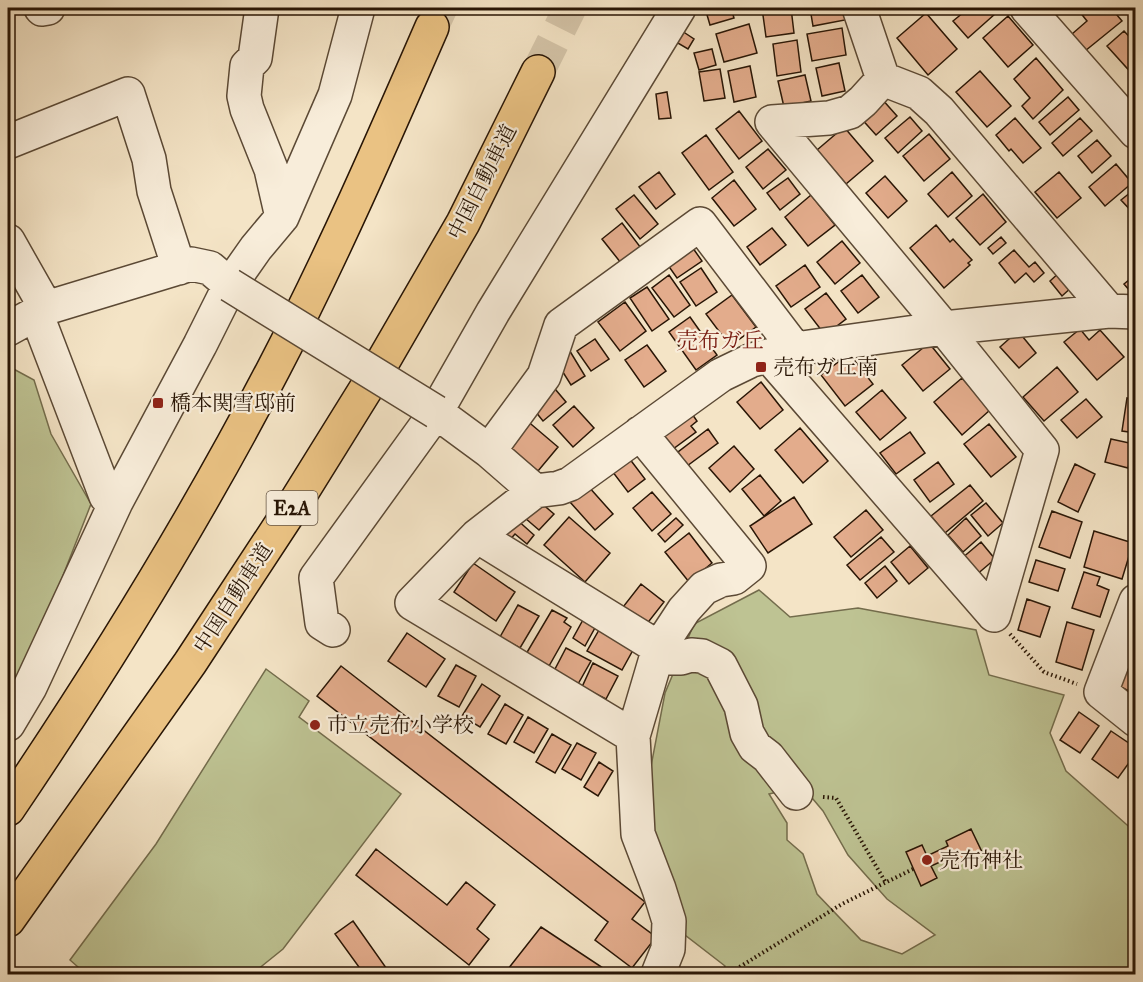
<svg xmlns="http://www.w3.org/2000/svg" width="1143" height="982" font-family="'IM FELL Great Primer','Noto Serif JP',serif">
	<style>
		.green { fill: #bec393; stroke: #736c4c; stroke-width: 1.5; fill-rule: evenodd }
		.building { fill: #e3ac8c; stroke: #281505; stroke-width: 1.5 }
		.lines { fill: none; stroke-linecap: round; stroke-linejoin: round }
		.highway-tunnel { stroke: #d5c5a9; stroke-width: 33; stroke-dasharray: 33 16; stroke-linecap: butt }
		.minor-casing { stroke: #5b4935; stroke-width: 36 }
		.highway-casing { stroke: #281505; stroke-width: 36 }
		.path { stroke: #281505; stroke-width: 4; stroke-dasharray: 1.5 3; stroke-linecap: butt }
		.minor { stroke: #f8edda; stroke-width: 33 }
		.highway { stroke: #eac283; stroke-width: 33 }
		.minor-bridge-casing { stroke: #5b4935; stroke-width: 36; stroke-linecap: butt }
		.minor-bridge { stroke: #f8edda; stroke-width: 33 }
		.poi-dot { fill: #8f2418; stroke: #f8edda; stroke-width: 2 }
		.labels { text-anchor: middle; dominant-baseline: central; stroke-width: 4.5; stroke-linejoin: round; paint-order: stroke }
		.shield { fill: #f8edda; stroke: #665645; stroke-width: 1.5 }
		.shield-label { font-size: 20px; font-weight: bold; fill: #281505 }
		.street-label { font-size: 21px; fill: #281505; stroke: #f8edda }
		.poi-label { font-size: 21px; fill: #281505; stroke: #f8edda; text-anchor: start }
		.neighbourhood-label { font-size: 22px; fill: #7a1f14; stroke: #f8edda }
	</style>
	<rect width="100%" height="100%" fill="#f4e4c6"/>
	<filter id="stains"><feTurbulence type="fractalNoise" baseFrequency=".00333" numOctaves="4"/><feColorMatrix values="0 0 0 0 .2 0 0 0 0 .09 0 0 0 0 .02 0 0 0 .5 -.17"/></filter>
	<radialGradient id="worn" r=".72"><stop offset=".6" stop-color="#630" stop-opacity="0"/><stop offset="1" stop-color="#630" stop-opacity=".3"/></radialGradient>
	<path class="green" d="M8,366L34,380L51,434L91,504L28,665L8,694Z
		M759,590L790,617L858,608L976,630L989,675L1064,695L1050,733L1066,771L1135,832V974H723L725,966L685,935L656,842L648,782L665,693L694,624ZM802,786L823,811L848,855L887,899L935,935L902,954L861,940L817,894L803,854L787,840V823L769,794Z
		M266,669L309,701L299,717L401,794L283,949L252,974H86L70,960L156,844Z"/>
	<path class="building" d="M705,8H731L734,18L710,25Z
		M762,8H791L794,33L766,37Z
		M810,8H843L845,20L813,26Z
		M969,8H990L995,14L968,38L953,21Z
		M1084,8H1111L1122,21L1085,51L1072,34L1087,21L1079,11Z
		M926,13L957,49L928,75L897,38Z
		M1008,16L1033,45L1008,67L983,38Z
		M749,24L757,53L724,62L716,34Z
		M842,28L846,55L812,61L807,34Z
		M682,31L694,39L688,49L676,42Z
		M1124,31L1136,44L1135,77L1107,46Z
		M797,40L801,72L777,76L773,44Z
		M712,49L716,65L699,70L694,53Z
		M1036,58L1063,90L1033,119L1022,106L1030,98L1014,79Z
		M839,63L845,91L822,96L816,68Z
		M750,66L756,97L734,102L728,71Z
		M720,69L725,98L704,101L699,72Z
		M980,71L1011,106L987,127L956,92Z
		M805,75L811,101L784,107L778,81Z
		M667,92L671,118L659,119L656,94Z
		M1068,97L1079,110L1050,135L1039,122Z
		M881,98L897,116L876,135L859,116Z
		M739,111L762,141L739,159L716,129Z
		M910,117L922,131L898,153L885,138Z
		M1015,118L1041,148L1023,163L1011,149L1009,151L996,135Z
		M1080,118L1092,131L1063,156L1052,143Z
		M844,127L873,161L846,184L817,150Z
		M929,134L950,159L924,181L903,156Z
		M706,135L733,172L709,190L682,153Z
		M1097,140L1111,156L1092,173L1078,156Z
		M768,149L786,170L763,189L746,167Z
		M1116,164L1132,183L1105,206L1089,187Z
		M659,172L675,194L656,209L639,187Z
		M952,172L972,196L948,217L928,194Z
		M1059,172L1081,198L1057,218L1035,192Z
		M885,176L907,201L888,218L866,193Z
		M788,178L800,194L780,210L767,193Z
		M734,180L756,209L734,226L712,198Z
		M1136,188V216L1121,200Z
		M983,194L1006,222L980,245L956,218Z
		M634,195L658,224L640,239L616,209Z
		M811,195L835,225L808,246L785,217Z
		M622,223L641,248L621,263L602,239Z
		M936,225L950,242L953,239L972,260L968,263L970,265L944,288L910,248Z
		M772,228L786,245L760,265L747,247Z
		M1001,237L1006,243L993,254L988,248Z
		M842,241L860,263L835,284L817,262Z
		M690,244L702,261L677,278L665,261Z
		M1014,250L1029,267L1035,262L1044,273L1034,282L1026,273L1015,283L999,263Z
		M805,265L820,287L791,307L776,286Z
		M701,268L717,292L696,306L680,282Z
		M1061,271L1073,286L1062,296L1050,281Z
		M1136,274V298L1124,284Z
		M669,275L690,305L674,317L652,288Z
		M862,275L879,297L858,313L841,291Z
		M647,287L669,319L652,331L630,298Z
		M826,293L846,319L825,335L805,309Z
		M732,295L756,327L730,346L706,314Z
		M625,302L646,331L620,351L598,322Z
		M690,317L717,355L696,370L669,332Z
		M1080,329L1089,340L1100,330L1124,357L1097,380L1064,342Z
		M1018,331L1036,353L1019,368L1000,347Z
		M595,339L609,359L591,371L577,351Z
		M929,343L950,369L923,391L902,365Z
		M647,345L666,371L644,387L625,360Z
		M568,348L585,376L571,385L554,358Z
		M841,360L847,368L855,361L873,384L845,406L821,375Z
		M1057,367L1078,392L1044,421L1023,397Z
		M962,378L990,410L962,435L934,402Z
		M761,382L783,410L760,429L737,402Z
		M550,383L566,402L543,421L527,401Z
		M882,390L906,418L880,440L856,412Z
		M1127,398L1136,400V433L1122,431Z
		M1086,399L1102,417L1077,438L1061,420Z
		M574,406L594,428L573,447L553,425Z
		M690,411L697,421L691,426L696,432L669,452L657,435Z
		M525,419L558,447L538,471L505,444Z
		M989,424L1016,457L991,477L964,444Z
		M800,428L828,461L803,483L775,450Z
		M708,429L718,443L687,466L678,452Z
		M910,432L925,453L896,474L880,453Z
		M1111,439L1134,444L1128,468L1105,462Z
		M734,446L754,469L730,492L709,468Z
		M629,458L645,479L628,492L612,471Z
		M938,462L954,484L930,502L914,480Z
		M1075,464L1095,474L1078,512L1058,502Z
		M760,475L781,501L764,516L742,489Z
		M970,485L983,501L945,533L931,516Z
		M588,486L613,514L595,530L570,502Z
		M652,492L671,514L652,531L633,508Z
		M794,497L812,524L768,553L750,526Z
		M540,502L554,514L539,530L525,518Z
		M986,503L1003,523L988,536L971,515Z
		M866,510L883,530L851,557L834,537Z
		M1052,511L1082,522L1070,558L1039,547Z
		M569,517L610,553L585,582L544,545Z
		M515,518L534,535L527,544L515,534L507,543L499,536Z
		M676,518L683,525L665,542L658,534Z
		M966,518L981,536L963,552L948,535Z
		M1094,531L1133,543L1122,579L1084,567Z
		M689,533L712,563L689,582L665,552Z
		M881,537L894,552L860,580L847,565Z
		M981,542L995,559L975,576L961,559Z
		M910,546L928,568L909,584L891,562Z
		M1036,560L1065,569L1058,591L1029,582Z
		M473,563L515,592L496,621L454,592Z
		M885,566L897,581L877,598L865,583Z
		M1084,572L1100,577L1097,585L1109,590L1100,617L1072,608Z
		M641,584L664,602L646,625L623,607Z
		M1027,599L1050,607L1040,637L1018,630Z
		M518,605L539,616L520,648L500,637Z
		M552,610L567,618L564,622L571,627L549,666L526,654Z
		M584,618L596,626L585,646L573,638Z
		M1067,622L1094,630L1082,670L1056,662Z
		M599,630L633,650L622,670L587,651Z
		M407,633L445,659L426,687L388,661Z
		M566,648L591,661L578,684L554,671Z
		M593,663L618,676L606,699L582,687Z
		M456,665L476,676L459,707L438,696Z
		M341,666L645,902L632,919L656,937L632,968L595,940L608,922L317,696Z
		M1126,666L1136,670V694L1118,686Z
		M482,684L500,696L480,727L462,716Z
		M505,704L523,715L506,744L488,734Z
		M1079,712L1099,726L1080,753L1060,740Z
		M528,717L548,729L534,753L514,742Z
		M1111,731L1136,748V753L1118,778L1092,759Z
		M552,734L571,745L555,773L536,762Z
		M577,743L596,753L581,780L562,769Z
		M599,762L613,771L598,796L584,787Z
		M971,829L982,852L956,864L953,856L931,866L937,878L921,886L906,852L922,845L927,856L948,846L946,841Z
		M376,849L447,905L466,882L495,905L477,929L489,939L469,965L356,875Z
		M353,921L389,972L386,974H364L335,934Z
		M541,927L603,968L599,974H504Z"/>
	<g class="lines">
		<path class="highway-tunnel" d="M432,27L441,8
			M538,72L570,8"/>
		<g class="minor-casing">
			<path id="minor" d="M41,8L42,9L48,8
				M262,8L255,58L247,66L244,96L247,109L271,169L282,217
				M859,8L883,79L919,93L939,111L1109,311
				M1027,8L1136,132
				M883,79L863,101L850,112L829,118L772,122L944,328L1042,450L994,615
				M8,142L128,94L149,159L154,191L179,268
				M8,241L46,308
				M36,313L106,496L116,502
				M8,329L46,308L191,264L210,268L230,285
				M769,356L994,615
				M436,412L489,451L535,491L559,488L570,484L721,375L752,360L795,349L944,328L1109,311L1136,312
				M489,451L544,376L561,325L700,224L795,349
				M535,491L477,536L412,603L633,736L659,648L684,610L704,588L721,580L734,578L749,566L640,433
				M477,536L659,648L669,658H681L691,655L702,656L720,665L741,706L747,733L755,747L768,757L796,793
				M1136,601L1101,692L1136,720
				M333,630L322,623L316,578L436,412L493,312L679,8
				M8,724L30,687L116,502L200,345L230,285L256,248L282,217L335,95L358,8
				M633,736L638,834L659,889L669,921L668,949L658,974"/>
		</g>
		<g class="highway-casing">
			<path id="highway" d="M8,809C104,667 195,520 274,368C332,257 382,142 432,27
				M8,920L190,663L295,503L382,363L463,223L538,72"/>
		</g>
		<path class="path" d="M1010,634L1044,672L1077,684
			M823,797L836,798L886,883
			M728,974L842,904L913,869"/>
		<use href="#minor" class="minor"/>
		<use href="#highway" class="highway"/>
		<g class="minor-bridge-casing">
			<path id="minor-bridge" d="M230,285L436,412"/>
		</g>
		<use href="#minor-bridge" class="minor-bridge"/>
	</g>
	<g class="poi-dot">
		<rect x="755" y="361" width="12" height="12" rx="3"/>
		<rect x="152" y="397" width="12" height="12" rx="3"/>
		<circle cx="315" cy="725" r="6"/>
		<circle cx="927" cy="860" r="6"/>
	</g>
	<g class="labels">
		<rect class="shield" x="266.5" y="491" width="51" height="34" rx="4.5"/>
		<g class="shield-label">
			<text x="292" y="508">E2A</text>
		</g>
		<g class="street-label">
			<text transform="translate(482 182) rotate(-63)">中国自動車道</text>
			<text transform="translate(233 598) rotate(-57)">中国自動車道</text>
		</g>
		<g class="poi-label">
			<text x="773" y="367">売布ガ丘南</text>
			<text x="170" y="403">橋本関雪邸前</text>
			<text x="327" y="725">市立売布小学校</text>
			<text x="939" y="860">売布神社</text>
		</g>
		<g class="neighbourhood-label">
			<text x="720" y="340">売布ガ丘</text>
		</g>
	</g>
	<rect width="1143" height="982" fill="none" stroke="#f4e4c6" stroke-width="30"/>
	<rect x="9" y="9" width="1125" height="964" fill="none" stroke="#281505" stroke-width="3"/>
	<rect x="15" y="15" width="1113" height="952" fill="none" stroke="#281505" stroke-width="1.5"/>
	<rect width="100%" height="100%" filter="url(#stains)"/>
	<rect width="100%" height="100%" fill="url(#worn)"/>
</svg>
